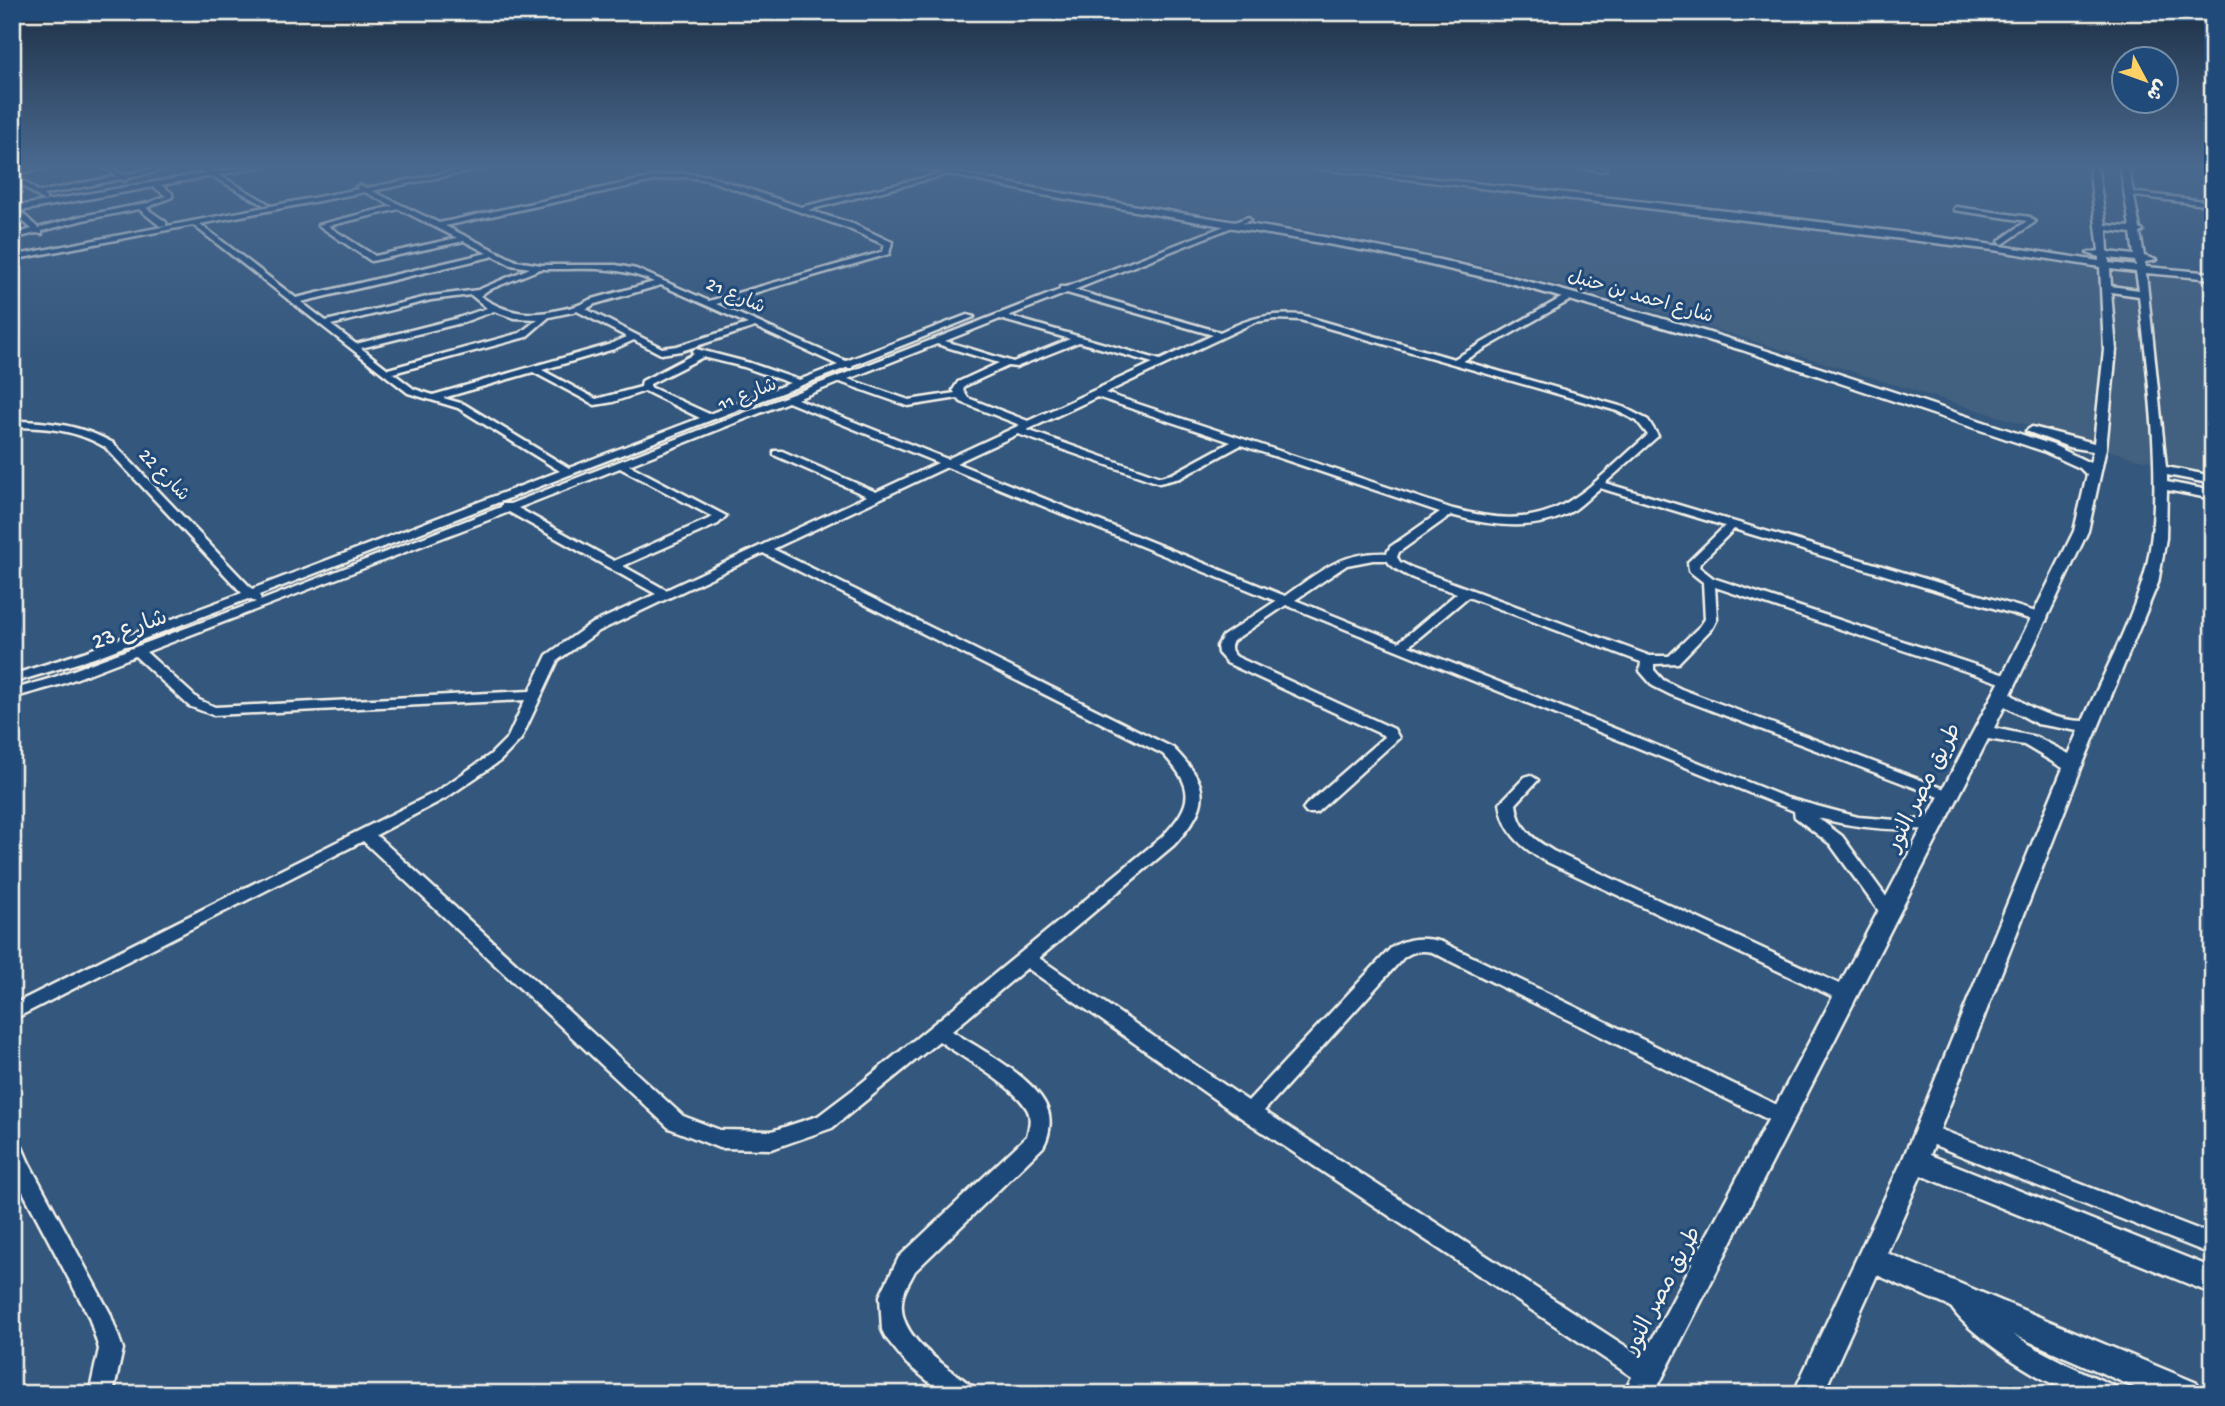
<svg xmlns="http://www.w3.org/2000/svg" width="2225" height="1406" font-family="'Gochi Hand','Playpen Sans Arabic',sans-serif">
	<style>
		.built { fill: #42607f }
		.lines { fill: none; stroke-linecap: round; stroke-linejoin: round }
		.minor-casing { stroke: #f4f1e8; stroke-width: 5 }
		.tertiary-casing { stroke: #f4f1e8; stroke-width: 5 }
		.minor { fill: #1f4a7a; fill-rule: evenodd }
		.tertiary { fill: #1f4a7a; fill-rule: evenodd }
		.labels { text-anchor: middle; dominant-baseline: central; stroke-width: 6; stroke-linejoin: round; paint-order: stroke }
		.far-street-label { font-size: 19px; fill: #f4f1e8; stroke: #1f4a7a }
		.street-label { font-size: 23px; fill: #f4f1e8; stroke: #1f4a7a }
	</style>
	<rect width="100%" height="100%" fill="#34577d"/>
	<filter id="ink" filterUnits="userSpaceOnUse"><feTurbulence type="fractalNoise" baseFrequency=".0143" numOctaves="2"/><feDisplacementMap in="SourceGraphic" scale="14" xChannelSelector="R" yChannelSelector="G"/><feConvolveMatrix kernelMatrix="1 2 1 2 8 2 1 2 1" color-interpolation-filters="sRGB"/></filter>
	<g filter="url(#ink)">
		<path class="built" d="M936,165H1327L1876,229L2213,274V473L2134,458L1619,300L1465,261L1317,231L1038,186Z"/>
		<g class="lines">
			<g class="minor-casing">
				<path id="minor" d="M49,165H61L14,174L39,192L117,176L101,165H107L123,175L163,167L166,169L128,178L125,181L121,179L43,195L47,199L44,201L12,178V170Z
					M194,165H201L214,172L268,165L219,175L269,204L264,205L212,176L161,185L172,193V197L146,208L166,222V226H160L139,209L83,220L42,231V234L36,233L12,239V235L32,229L12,212V207L207,173ZM154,187L166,196L148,203L82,216L38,228L20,211Z
					M489,165H499L372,191L439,223L658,176L684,173L709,176L801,207L949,172V174L808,210L853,224L892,242L889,254L716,304L846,361L967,315L974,317L853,365L852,368H846L259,595L261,599L260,601L501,507L502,504H510L1060,290V287H1066L1248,217L1250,220L1074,290L1220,332C1251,318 1267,313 1301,315L1454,359L1568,294H1574V298L1463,361L1623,407L1648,420L1658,436L1605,483L2046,615L2047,618L2046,621H2036L1734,529L1700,563L1699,567L1713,578L2014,678L2016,681L2014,684H2004L1715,587L1717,619L1713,627L1678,663L1654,664V670L1663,680L1681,689L1955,793L1958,796L1950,801L1671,695L1653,686L1640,671L1641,662L1468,597L1409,646L1787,798L1858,817L1896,820L1942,819L1944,823L1942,827L1936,828C1895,832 1858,828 1818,818L1842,836L1895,909L1898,913L1895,917L1889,919L1883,917L1830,844L1795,817L1794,811L1286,605L1233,641C1229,648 1231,652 1237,657L1394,729L1399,738L1316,813H1306L1303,809L1306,805L1384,737L1383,735L1227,663L1218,653L1217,646L1223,636L1276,601L947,467L773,549L1173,748C1212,787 1210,805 1174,845L1039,958L1248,1101L1391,948C1407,937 1423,937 1442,942L1789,1111L1792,1117L1789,1123L1782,1125L1775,1123L1432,952C1420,950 1413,951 1403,958L1264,1111L1656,1366L1660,1374L1656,1382L1648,1386L1640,1382L1243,1119L1027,968L952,1031C979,1049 1043,1081 1049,1115C1051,1126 1048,1138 1043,1147L915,1271C911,1279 905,1288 903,1296C893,1336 946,1365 972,1386L976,1394H944L907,1364L886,1338L882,1330L880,1296L899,1257L1027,1136C1029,1128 1032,1117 1027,1109C1014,1086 962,1057 939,1041L832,1128L772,1149L719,1148L669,1128L363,841L12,1020V1005L436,792L490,755L508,737L525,700L213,715L189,706L135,656L62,684L12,698V690L52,678L256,602L248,599L94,658L12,683V675L84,652L242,593L105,447C76,430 46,427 12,427V421C48,421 81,425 113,443L252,589L560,471L458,408L408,393L193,225L12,260V256L359,189L356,187L359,185L366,188ZM684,177L708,180L847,228L885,245L883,251L875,254L709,301L636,269L616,265H541L516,261L445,226L658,180ZM365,192L393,206L318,225L371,261L464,241L487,253L296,298L200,224ZM399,209L457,238L375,256L328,226ZM494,256L511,265L530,268L478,290L431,296L326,321L301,302ZM540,269C582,270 615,264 654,282L589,300C580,306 569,308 558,310C528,317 505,313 480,296L488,290ZM661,285L748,324L677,346L662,348L586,309L595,304ZM1067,293L1213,335L1160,360L1008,316ZM471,295L487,308L455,319L356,344L331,325L431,300ZM494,311L514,318L538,319L520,333L388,369L361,348L461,323ZM577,311L627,337L608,345L433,395L414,389L393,373L526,337L549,317ZM1000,319L1070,339L1013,362L945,341ZM1275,319L1300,320L1617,411L1637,421L1648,435C1576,497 1555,536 1453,509L1105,393L1255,322ZM755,327L838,365L799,380L750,363L696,349L692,352L694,354L642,381L641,387L596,399L542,370L614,349L634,340L661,354L681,351ZM1079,342L1153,363L1028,421L968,398L963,390L965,386L1008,366L1016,367ZM937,344L999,363L958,382L953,390L955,393L909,400L848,379ZM703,357L744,367L790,383L709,414L650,387V384ZM533,372L595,405L613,402L645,391L700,418L569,468L464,404L443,398ZM840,382L908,406L958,398L961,402L1020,425L947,459L797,399ZM1097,397L1231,442L1172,474L1160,477L1027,430ZM788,402L938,463L876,492L782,451H774V455L867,496L666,590L623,566L718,524L726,516L629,465ZM1018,434L1159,483L1180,478L1241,445L1440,512L1390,547L1387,553C1342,551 1319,572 1285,596L956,463ZM620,468L713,517L614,561L518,508ZM1600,488L1725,526L1688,562L1689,571L1703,582L1705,619L1701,625L1669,656H1650L1410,567L1400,562L1397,557L1399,552L1451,515C1490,526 1538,533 1574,510C1583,504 1591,495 1600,488ZM509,512L656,594L589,625L547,655L530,691L215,707L199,700L146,652ZM763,553L1163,754C1195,788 1194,803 1162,837L859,1085L818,1116L772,1131L720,1130L683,1116L376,835L446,798L500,761L521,739L558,660L599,631ZM1373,560H1387C1396,576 1439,587 1457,593L1399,642L1295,600L1347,565Z
					M1563,165H1579L1606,169L1603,171Z
					M1766,165H1838L1818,170Z
					M2130,192L2213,202V206L2128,195Z
					M1956,207L2030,217L2035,222L2003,244L1999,242L2000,240L2027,221L1954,210Z
					M1530,775L1538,780L1516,804C1519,829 1532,838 1553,851L1852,990L1855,995L1852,1000L1846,1002L1840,1000L1541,859C1518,844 1504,831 1500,803L1525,777Z
					M1926,1124L2213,1235V1255L1919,1139L1916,1133L1919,1127Z
					M12,1137L19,1140L29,1163L110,1313L123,1349L113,1394H89L99,1349L89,1317L12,1171Z
					M1960,1292C1976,1298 2000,1325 2016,1336C2047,1356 2081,1371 2114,1386L2118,1394C2106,1394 2092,1396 2080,1394C2051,1390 1960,1330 1949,1303L1952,1295Z"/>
			</g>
			<g class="tertiary-casing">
				<path id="tertiary" d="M908,165H920C1092,204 1268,222 1440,260C1648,307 1850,378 2053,445L2090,463L2093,451L2069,447L2026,431L2032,427L2094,443L2104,350L2100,267L1993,250L1290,165H1310C1573,195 1838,219 2099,261V257L2087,253L2099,251L2089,165H2097L2106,225L2130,227L2120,165H2128L2140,229L2143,231L2140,233L2144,256L2156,260L2145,262L2146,267L2213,273V279L2146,273L2166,467L2213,476V484L2167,475V482L2213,491V499L2167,490L2166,538L2158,583L2082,766L1930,1155L2213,1268V1294L1921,1175L1887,1253L2197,1383L2201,1394H2150L1877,1275L1823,1394H1793L1902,1161L2063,768L2024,745L1988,739L1654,1394H1623L2000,681L2074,531L2087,475L2080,468L2043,451L1742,350L1514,284L1373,252L1043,195ZM2107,230L2131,233L2134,255L2108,252ZM2109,258L2135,261L2136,266L2109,263ZM2110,269L2136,272L2139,290L2111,286ZM2111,292L2139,296C2148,375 2167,509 2142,583C2127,630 2103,675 2083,721C2056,720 2032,711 2011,694L2088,531L2106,448L2116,350ZM2005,706L2037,724L2079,731L2069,754L2036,737L1994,728Z"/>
			</g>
			<use href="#minor" class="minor"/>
			<use href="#tertiary" class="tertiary"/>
		</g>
	</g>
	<linearGradient id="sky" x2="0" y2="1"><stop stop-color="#1d3045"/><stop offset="0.46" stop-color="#4a698f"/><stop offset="1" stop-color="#4a698f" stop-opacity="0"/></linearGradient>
	<rect width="2225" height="361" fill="url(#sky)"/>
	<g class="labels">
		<g class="far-street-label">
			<text transform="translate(735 297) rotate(24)">شارع 21</text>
			<text transform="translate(1640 298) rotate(16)">شارع احمد بن حنبل</text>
			<text transform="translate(748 396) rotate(-21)">شارع 11</text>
			<text transform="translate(163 476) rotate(46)">شارع 22</text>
		</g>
		<g class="street-label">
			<text transform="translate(130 631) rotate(-20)">شارع 23</text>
			<text transform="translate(1925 788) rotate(-63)">طريق مصر النور</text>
			<text transform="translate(1664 1291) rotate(-62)">طريق مصر النور</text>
		</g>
	</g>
	<rect width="2225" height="1406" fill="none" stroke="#1f4a7a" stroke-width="42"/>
	<rect x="21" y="21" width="2183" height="1364" fill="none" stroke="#f4f1e8" stroke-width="2.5" filter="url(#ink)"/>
	<g transform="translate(2145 80) rotate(131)"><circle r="33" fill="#1f4a7a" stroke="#748da6" stroke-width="2"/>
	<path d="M0-5L12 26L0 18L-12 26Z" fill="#ffd166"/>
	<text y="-10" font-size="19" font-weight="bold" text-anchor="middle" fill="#f4f1e8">ش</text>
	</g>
</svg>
